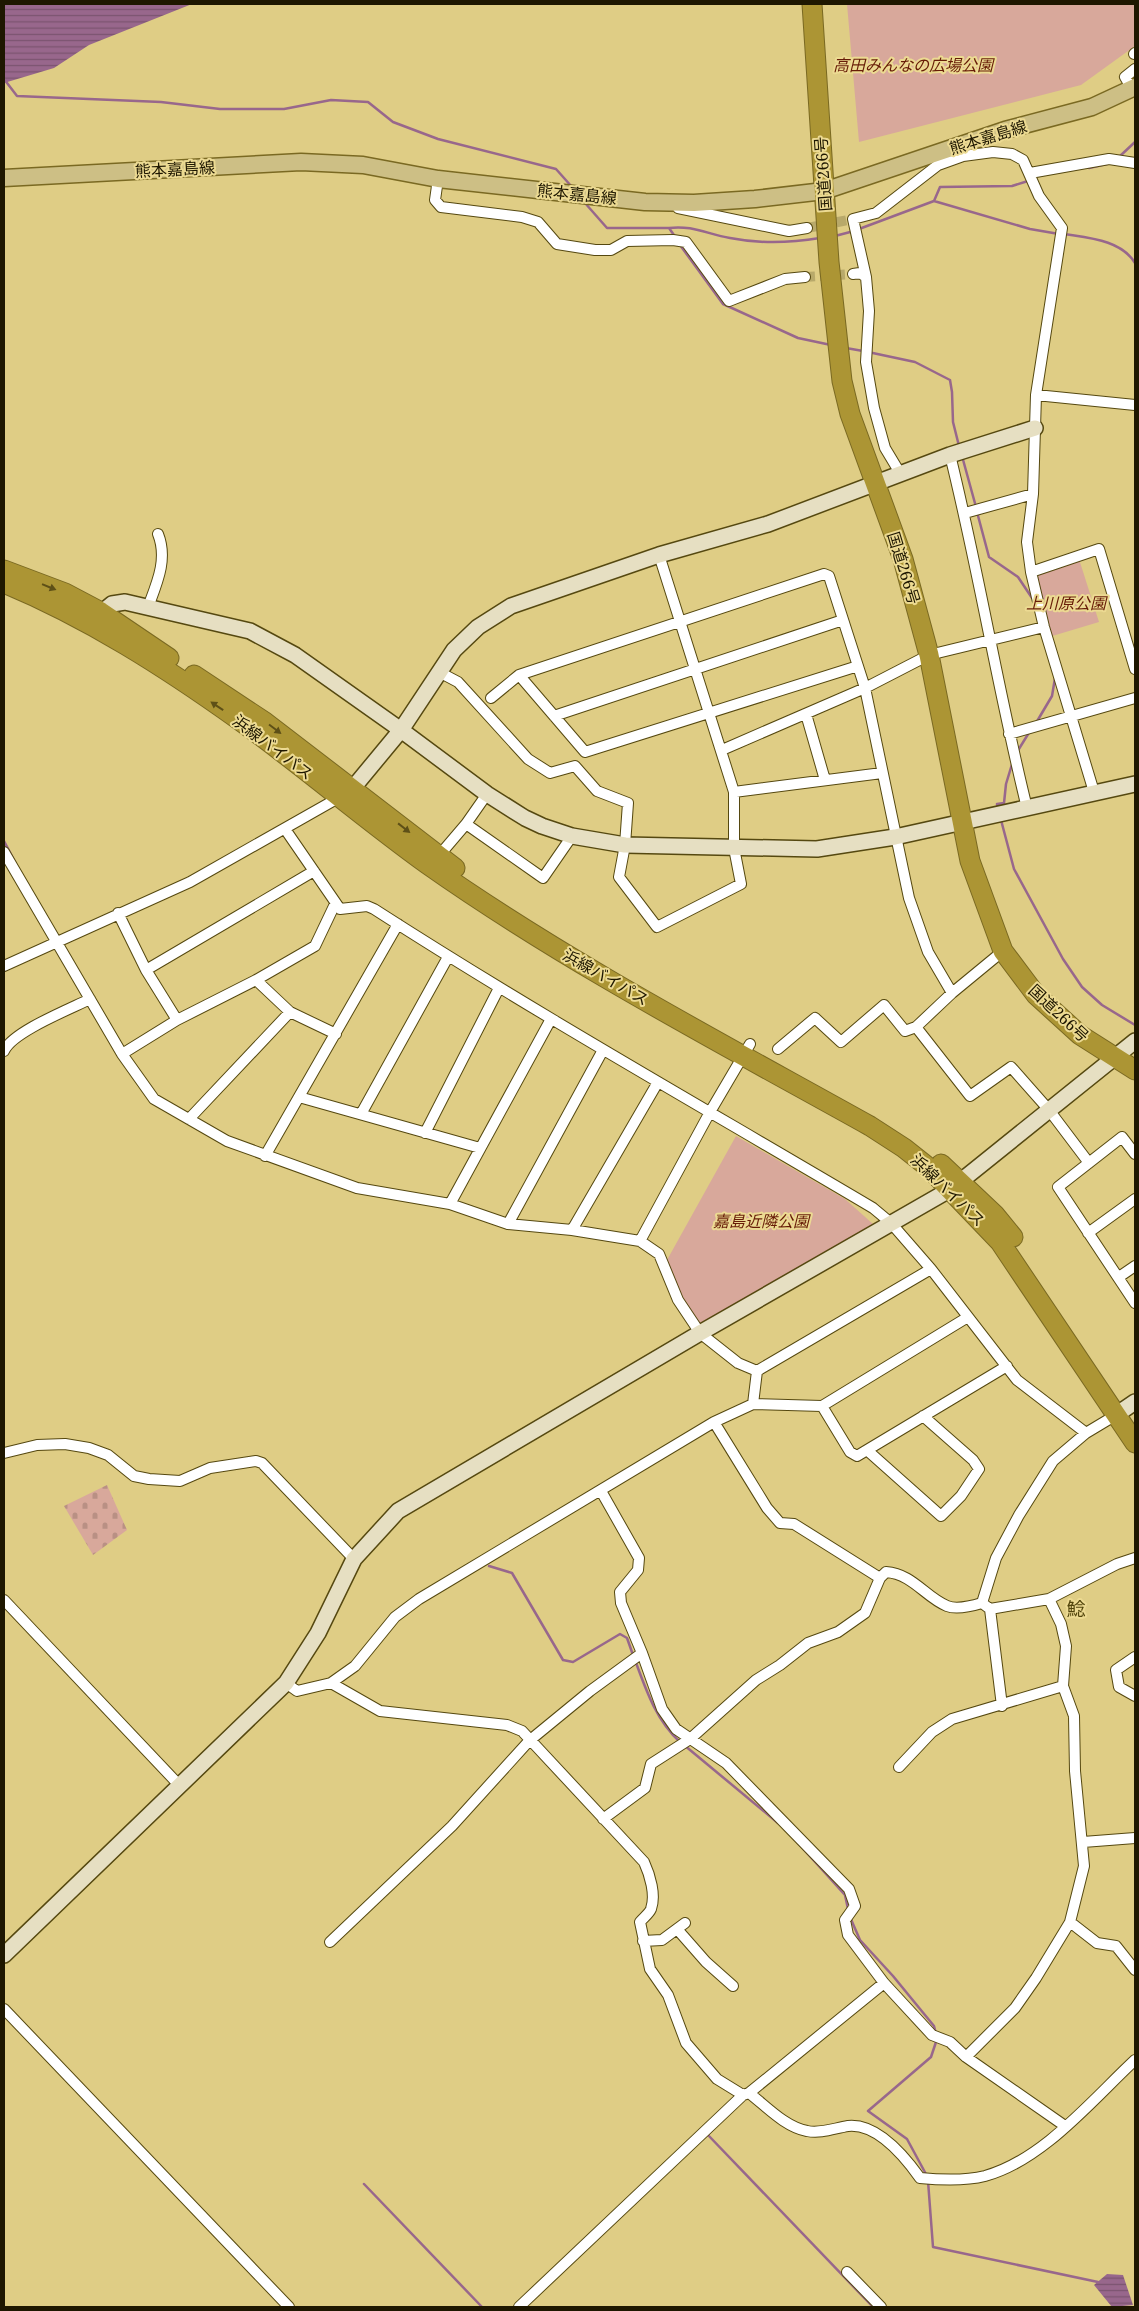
<svg xmlns="http://www.w3.org/2000/svg" width="1139" height="2311" font-family="'Noto Serif','Noto Sans JP',serif">
	<style>
		.cemetery { fill: url(#cemetery-stones) }
		.green { fill: #d8a89b }
		.water { fill: url(#water-rules) }
		.lines { fill: none; stroke-linecap: round; stroke-linejoin: round }
		.stream { stroke: #98678c; stroke-width: 2.5 }
		.street-tunnel { stroke: #b8a96a; stroke-width: 10; stroke-dasharray: 10 5; stroke-linecap: butt }
		.street-casing { stroke: #554810; stroke-width: 12 }
		.secondary-casing { stroke: #554810; stroke-width: 18 }
		.primary-casing { stroke: #7a6922; stroke-width: 19 }
		.highway-casing { stroke: #7a6922; stroke-width: 21 }
		.street { stroke: #fff; stroke-width: 10 }
		.secondary { stroke: #e6dfc2; stroke-width: 15 }
		.primary { stroke: #cdbf85; stroke-width: 16 }
		.highway { stroke: #ac9534; stroke-width: 19 }
		.oneway { fill: #5e5017 }
		.labels { text-anchor: middle; dominant-baseline: central; stroke-width: 4; stroke-linejoin: round; paint-order: stroke }
		.park-label { font-size: 16px; font-style: italic; fill: #671c07; stroke: #ecda92 }
		.street-label { font-size: 16px; fill: #1e1700; stroke: #ecda92 }
		.quarter-label { font-size: 19px; fill: #53460d; stroke: #ecda92 }
	</style>
	<defs>
		<pattern id="cemetery-stones" width="16" height="16" patternUnits="userSpaceOnUse" patternTransform="scale(1.25)"><rect width="16" height="16" fill="#d8a89b"/><path d="M2 7V4a2 2 0 0 1 4 0v3zM10 15v-3a2 2 0 0 1 4 0v3z" fill="#b99084"/></pattern>
		<pattern id="water-rules" width="6" height="5" patternUnits="userSpaceOnUse" patternTransform="scale(1.25)"><rect width="6" height="5" fill="#98678c"/><path d="M0 2.5h6" fill="none" stroke="#7b5470"/></pattern>
	</defs>
	<rect width="100%" height="100%" fill="#dfcd85"/>
	<path class="cemetery" d="M107,1485L127,1530L93,1555L64,1506Z"/>
	<path class="green" d="M847,4H1135V46L1081,85L859,142Z
		M1079,559L1099,622L1049,637L1032,571Z
		M736,1136L845,1199L873,1224L831,1252L699,1325L682,1298L667,1260Z"/>
	<path class="water" d="M4,4H192L89,45L54,68L4,83Z
		M1107,2274L1123,2275L1133,2305L1112,2307L1094,2285Z"/>
	<g class="lines">
		<path class="stream" d="M4,79L17,96L161,102L220,109H284L331,100L368,102L393,122L438,139L556,169L572,187
			M1119,157L1135,142
			M1089,168L1111,163
			M934,201L940,187L1012,186L1028,181
			M585,203L607,228H669L676,238
			M669,228C692,225 707,234 730,238C760,244 790,243 820,238
			M859,229L934,201L1030,229L1059,234
			M1064,234C1089,238 1121,240 1135,263
			M835,236L854,231
			M680,245L723,304L798,338L831,345
			M846,348L863,351
			M868,352L915,362L950,380L952,392L953,422L959,446
			M962,456L976,507
			M977,512L989,557L1018,577L1032,598
			M1036,723L1052,696L1055,678
			M1017,752L1030,731
			M998,810L997,804L1004,803L1006,784L1013,761
			M1001,820L1014,869L1063,959L1082,987L1102,1005L1135,1025
			M4,841L15,862
			M489,1566L512,1573L563,1660L573,1662L620,1634L627,1638L633,1655
			M635,1660C646,1690 656,1720 680,1742
			M684,1745L778,1823
			M798,1843L845,1895L848,1909
			M850,1917L860,1940L893,1976L934,2026L936,2034
			M708,2135L873,2307
			M927,2176L907,2139L868,2111L931,2057L937,2039
			M928,2181L933,2247L1098,2282
			M364,2184L482,2307"/>
		<path class="street-tunnel" d="M807,228L853,219
			M805,277L853,274"/>
		<g class="street-casing">
			<path id="street" d="M1134,54L1135,53
				M1132,89L1125,77L1135,69
				M1030,173L1109,159L1135,163
				M438,179L435,200L441,207L522,217L538,222L557,244L595,250H611L627,241L673,240L686,242L729,301L785,279L805,277
				M678,208L789,231L807,228
				M853,274L860,273L866,277L869,311L866,362L874,408L885,448L900,473
				M866,277L853,219L876,213L938,165L963,156L993,152L1012,154L1023,160L1039,196L1062,228L1036,395L1033,494L1027,542L1031,572L1044,627L1094,792
				M1036,395L1135,405
				M950,455C979,572 998,691 1027,808
				M965,513L1033,494
				M1031,572L1099,549L1135,669
				M148,607C157,583 168,559 158,534
				M439,672L458,682L528,759L550,773L575,766L597,791L628,803L625,845L619,877L657,927L741,884L734,848V792L659,555
				M519,675L585,752L858,666
				M491,698L519,675L824,574L829,576L865,688L909,898L928,952L952,993
				M806,714L825,780
				M554,716L843,620
				M1009,734L1135,698
				M722,750L865,688L929,655L1044,627
				M734,792L882,773
				M466,824L543,878L572,836
				M285,829L340,909L367,906L374,909C537,1014 706,1109 873,1208L891,1223L931,1269L1017,1380L1086,1433
				M4,852L122,1054L154,1099L227,1141L357,1188L450,1204L508,1224L572,1230L640,1241L659,1254L678,1300L700,1333L738,1363L757,1371
				M437,858L466,824L487,794
				M118,913L146,970L177,1020
				M4,966L190,882L340,797
				M146,970L314,871
				M256,980L290,1012L336,1034
				M916,1027L970,1096L1011,1067L1049,1110L1089,1163
				M778,1049L815,1018L841,1042L884,1005L905,1031L916,1027L952,993L1003,951
				M4,1051C12,1032 70,1009 90,999
				M122,1054L177,1020L256,980L315,946L335,904
				M299,1097L480,1148
				M361,1114L448,957
				M189,1119L290,1012
				M425,1133L499,988
				M1135,1154L1122,1137L1058,1187L1135,1303
				M265,1156L398,924
				M450,1204L551,1019
				M508,1224L603,1050
				M572,1230L658,1082
				M1088,1233L1135,1199
				M640,1241L710,1112L750,1044
				M1119,1277L1135,1266
				M757,1371L931,1269
				M753,1404L757,1371
				M822,1406L850,1452L857,1456L1007,1366
				M714,1422L767,1508L780,1523L794,1524L880,1578
				M868,1451L941,1516L961,1496L979,1469L973,1460L923,1416
				M4,1453L37,1445L65,1444L89,1448L108,1455L134,1476L149,1479L180,1481L210,1468L256,1461L262,1463L354,1559
				M601,1491L639,1558L638,1570L620,1592L621,1603L642,1653L662,1709L676,1729L726,1763L849,1889L855,1906L845,1920L848,1935L884,1983L932,2035L950,2042L966,2057L1065,2126
				M4,1600L180,1786
				M982,1603L996,1558L1019,1515L1053,1461L1086,1433L1116,1415
				M990,1609L1002,1706
				M1135,1657L1116,1670L1119,1687L1135,1696
				M286,1683L297,1691L331,1683L355,1666L395,1617L419,1599L714,1422L753,1404L822,1406L968,1317
				M331,1683L380,1711L507,1725L522,1731L644,1862C650,1875 656,1895 651,1909C649,1914 643,1918 640,1922L650,1969L668,1995L686,2043L717,2079L743,2095
				M899,1767L932,1732L952,1719L1063,1686
				M603,1819L645,1788L651,1764L690,1739L756,1680L780,1665L808,1643L838,1632L865,1613L880,1578L886,1572C913,1574 925,1597 947,1606C957,1610 972,1606 982,1603L990,1609L1049,1599L1117,1564L1135,1558
				M1083,1842L1135,1838
				M1070,1922L1097,1943L1116,1946L1135,1970
				M677,1929L706,1962L733,1986
				M643,1941L662,1940L685,1923
				M330,1942L452,1826L529,1741L590,1691L642,1653
				M4,2009L289,2307
				M966,2057L1015,2008L1036,1978L1070,1922L1084,1866L1075,1771L1074,1716L1063,1686L1066,1646L1061,1624L1049,1599
				M749,2093C766,2106 785,2127 807,2131C821,2134 835,2128 848,2126C877,2123 905,2157 920,2178C941,2180 965,2181 985,2176C1043,2160 1092,2100 1135,2060
				M847,2272L881,2307
				M519,2307L743,2095L749,2093L884,1983"/>
		</g>
		<g class="secondary-casing">
			<path id="secondary" d="M94,619L112,604L125,602L250,631L295,655L401,730L487,794L525,818L542,826L572,836L625,845L817,849L895,837L1135,784
				M343,795L353,788L401,730L454,650L478,627L511,606L659,555L768,524L950,455L1035,428
				M1116,1415L1135,1402
				M4,1955L286,1683L318,1633L354,1559L398,1511L700,1333L951,1189L1135,1041"/>
		</g>
		<g class="primary-casing">
			<path id="primary" d="M4,178L301,162L363,165L438,179L645,202L694,203L755,199L824,191L1005,130L1092,107L1135,87"/>
		</g>
		<g class="highway-casing">
			<path id="highway" d="M812,4L829,262L842,381L850,414L903,559L929,655L970,861L1003,951L1036,995L1080,1035L1135,1070
				M4,570L65,593L101,612L169,658
				M4,583C88,618 165,667 239,720C303,766 363,818 427,864C566,962 721,1043 870,1126L904,1148L928,1167L1000,1242L1135,1443
				M194,675L265,722L455,868
				M941,1164L995,1215L1013,1237"/>
		</g>
		<use href="#street" class="street"/>
		<use href="#secondary" class="secondary"/>
		<use href="#primary" class="primary"/>
		<use href="#highway" class="highway"/>
	</g>
	<defs><path id="oneway-solid" d="M-6-.8H1V-3.2L6.5 0L1 3.2V.8H-6Z" transform="scale(1.25)"/></defs>
	<g class="oneway">
		<use href="#oneway-solid" transform="translate(49 587) rotate(22)"/>
		<use href="#oneway-solid" transform="translate(217 706) rotate(-146)"/>
		<use href="#oneway-solid" transform="translate(275 729) rotate(37)"/>
		<use href="#oneway-solid" transform="translate(404 828) rotate(38)"/>
	</g>
	<g class="labels">
		<g class="park-label">
			<text x="913" y="65">高田みんなの広場公園</text>
			<text x="1066" y="603">上川原公園</text>
			<text x="761" y="1221">嘉島近隣公園</text>
		</g>
		<g class="street-label">
			<text transform="translate(988 137) rotate(-17)">熊本嘉島線</text>
			<text transform="translate(175 169) rotate(-3)">熊本嘉島線</text>
			<text transform="translate(823 174) rotate(-94)">国道266号</text>
			<text transform="translate(577 194) rotate(6)">熊本嘉島線</text>
			<text transform="translate(904 568) rotate(73)">国道266号</text>
			<text transform="translate(273 747) rotate(37)">浜線バイパス</text>
			<text transform="translate(606 977) rotate(30)">浜線バイパス</text>
			<text transform="translate(1059 1013) rotate(43)">国道266号</text>
			<text transform="translate(948 1190) rotate(44)">浜線バイパス</text>
		</g>
		<g class="quarter-label">
			<text x="1076" y="1609">鯰</text>
		</g>
	</g>
	<rect width="1139" height="2311" fill="none" stroke="#1e1700" stroke-width="10"/>
</svg>
